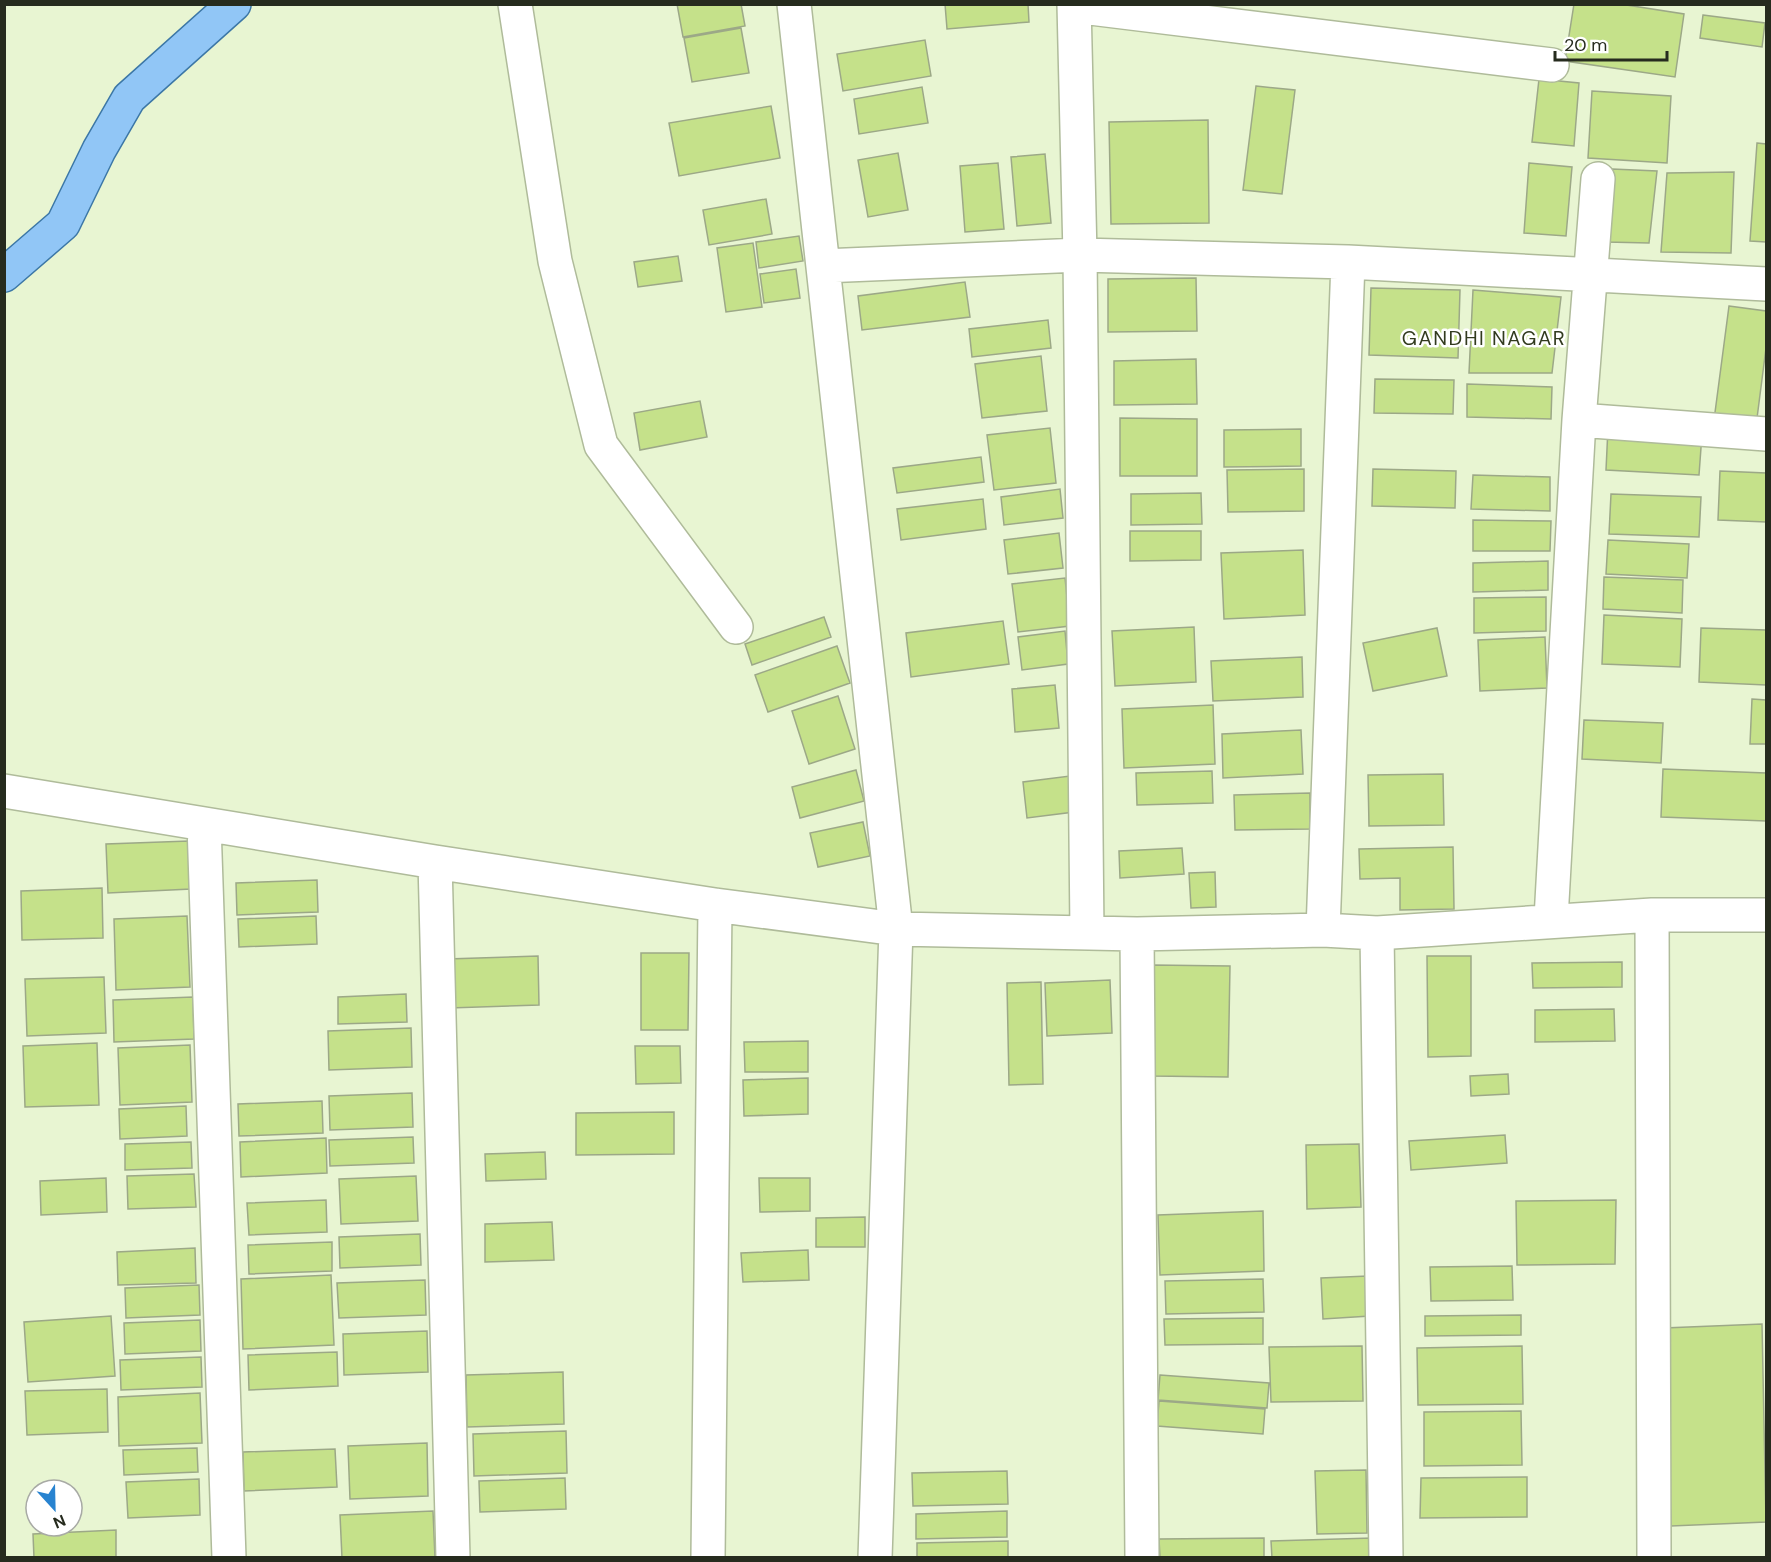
<svg xmlns="http://www.w3.org/2000/svg" width="1771" height="1562" font-family="'DM Sans',sans-serif">
	<style>
		.building { fill: #c5e18a; stroke: #9ca887; stroke-width: 1.5 }
		.lines { fill: none; stroke-linecap: round; stroke-linejoin: round }
		.minor-casing { stroke: #afbb9a; stroke-width: 36 }
		.major-casing { stroke: #3c77a6; stroke-width: 36 }
		.minor { stroke: #fff; stroke-width: 33 }
		.major { stroke: #91c6f6; stroke-width: 33 }
		.labels { text-anchor: middle; dominant-baseline: central; stroke-width: 5; stroke-linejoin: round; paint-order: stroke }
		.neighbourhood-label { font-size: 20px; letter-spacing: 1.5px; fill: #323b1f; stroke: #fff }
	</style>
	<rect width="100%" height="100%" fill="#e8f5d2"/>
	<path class="building" d="M677,4H741L745,26L683,37Z
		M945,4H1028L1029,22L947,29Z
		M1574,4H1620L1684,14L1675,77L1565,61Z
		M1703,15L1765,23L1762,47L1700,38Z
		M741,28L749,73L692,82L684,38Z
		M925,40L931,76L843,91L837,54Z
		M1539,79L1579,83L1574,146L1532,142Z
		M1256,86L1295,90L1282,194L1243,190Z
		M922,87L928,123L859,134L854,99Z
		M1592,91L1671,96L1667,163L1588,158Z
		M771,106L780,158L679,176L669,123Z
		M1208,120L1209,223L1111,224L1109,122Z
		M1757,143L1766,144V242L1750,241Z
		M898,153L908,210L868,217L858,160Z
		M1045,154L1051,223L1017,226L1011,157Z
		M998,163L1004,229L965,232L960,166Z
		M1529,163L1572,167L1566,236L1524,233Z
		M1612,169L1657,171L1649,243L1606,242Z
		M1734,172L1731,253L1661,252L1667,173Z
		M766,199L772,234L709,245L703,210Z
		M799,236L803,261L759,268L756,242Z
		M753,243L762,307L726,312L717,248Z
		M678,256L682,281L638,287L634,262Z
		M796,269L800,298L764,303L760,274Z
		M1196,278L1197,331L1108,332V279Z
		M965,282L970,317L862,330L858,296Z
		M1371,288L1460,290L1458,358L1369,355Z
		M1473,290L1561,297L1552,373H1469Z
		M1729,306L1766,311V348L1756,426L1714,420Z
		M1048,320L1051,348L972,357L969,329Z
		M1041,356L1047,411L982,418L975,364Z
		M1196,359L1197,404L1114,405V361Z
		M1375,379L1454,380L1453,414L1374,413Z
		M1467,384L1552,387L1551,419L1467,417Z
		M700,401L707,437L640,450L634,413Z
		M1120,418L1197,419V476H1120Z
		M1050,428L1056,483L994,490L987,435Z
		M1608,428L1702,434L1699,475L1606,470Z
		M1301,429V466L1224,467V430Z
		M981,457L984,482L897,493L893,468Z
		M1304,469V511L1228,512L1227,470Z
		M1373,469L1456,471L1455,508L1372,506Z
		M1720,471L1766,473V522L1718,520Z
		M1473,475L1550,477V511L1471,509Z
		M1060,489L1063,518L1004,525L1001,497Z
		M1201,493L1202,524L1131,525V494Z
		M1611,494L1701,497L1699,537L1609,534Z
		M983,499L986,529L901,540L897,509Z
		M1473,520L1551,521L1550,551H1473Z
		M1130,531H1201V560L1130,561Z
		M1059,533L1063,568L1008,574L1004,540Z
		M1608,540L1689,544L1687,578L1606,574Z
		M1303,550L1305,615L1224,619L1221,553Z
		M1548,561V590L1473,592V563Z
		M1604,577L1683,580L1682,613L1603,609Z
		M1065,578L1070,626L1018,632L1012,584Z
		M1546,597V631L1474,633V598Z
		M1604,615L1682,619L1680,667L1602,664Z
		M824,617L831,637L752,665L745,644Z
		M1003,621L1009,664L911,677L906,633Z
		M1194,627L1196,682L1115,686L1112,631Z
		M1437,628L1447,676L1373,691L1363,643Z
		M1701,628L1766,630V685L1699,682Z
		M1065,631L1068,664L1022,670L1018,637Z
		M1545,637L1547,688L1480,691L1478,640Z
		M837,646L850,683L768,712L755,675Z
		M1302,657L1303,697L1213,701L1211,661Z
		M1055,685L1059,728L1015,732L1012,689Z
		M838,696L855,749L809,764L792,711Z
		M1752,699L1766,700V744H1750Z
		M1213,705L1215,764L1124,768L1122,709Z
		M1584,720L1663,723L1661,763L1582,759Z
		M1301,730L1303,774L1223,778L1222,734Z
		M1663,769L1766,773V821L1661,817Z
		M856,770L864,801L800,818L792,787Z
		M1212,771L1213,803L1137,805L1136,773Z
		M1443,774L1444,825L1369,826L1368,775Z
		M1070,776L1074,812L1027,818L1023,782Z
		M1310,793V829L1235,830L1234,795Z
		M863,822L870,856L818,867L810,833Z
		M189,841L191,889L108,893L106,844Z
		M1453,847L1454,909L1400,910V878L1360,879L1359,849Z
		M1182,848L1184,874L1120,878L1119,851Z
		M1215,872L1216,907L1191,908L1189,873Z
		M317,880L318,912L237,915L236,883Z
		M102,888L103,938L22,940L21,891Z
		M187,916L190,987L116,990L114,919Z
		M316,916L317,944L239,947L238,919Z
		M641,953H689L688,1030H641Z
		M538,956L539,1005L449,1008L447,959Z
		M1427,956H1471V1056L1428,1057Z
		M1622,962V987L1533,988L1532,963Z
		M1153,965L1230,966L1228,1077L1152,1076Z
		M104,977L106,1033L27,1036L25,979Z
		M1110,980L1112,1033L1047,1036L1045,983Z
		M1041,982L1043,1084L1009,1085L1007,983Z
		M406,994L407,1022L338,1024V997Z
		M193,997L194,1039L114,1042L113,1000Z
		M1614,1009L1615,1041L1535,1042V1010Z
		M411,1028L412,1067L329,1070L328,1031Z
		M808,1041V1072H745L744,1042Z
		M97,1043L99,1105L25,1107L23,1046Z
		M190,1045L192,1102L120,1105L118,1048Z
		M635,1046H680L681,1083L636,1084Z
		M1508,1074L1509,1094L1471,1096L1470,1076Z
		M808,1078V1114L744,1116L743,1080Z
		M412,1093L413,1127L330,1130L329,1096Z
		M322,1101L323,1133L239,1136L238,1104Z
		M186,1106L187,1136L120,1139L119,1109Z
		M674,1112V1154L576,1155V1113Z
		M1505,1135L1507,1163L1411,1170L1409,1141Z
		M413,1137L414,1163L330,1166L329,1140Z
		M326,1138L327,1173L241,1177L240,1142Z
		M191,1142L192,1168L125,1170V1144Z
		M1359,1144L1361,1207L1307,1209L1306,1145Z
		M545,1152L546,1179L486,1181L485,1154Z
		M194,1174L196,1207L128,1209L127,1176Z
		M416,1176L418,1221L341,1224L339,1179Z
		M106,1178L107,1212L41,1215L40,1181Z
		M759,1178H810V1211L760,1212Z
		M326,1200L327,1232L249,1235L247,1203Z
		M1616,1200L1615,1264L1517,1265L1516,1201Z
		M1263,1211L1264,1271L1160,1275L1158,1215Z
		M865,1217V1247H816V1218Z
		M552,1222L554,1260L485,1262V1224Z
		M420,1234L421,1265L340,1268L339,1237Z
		M332,1242V1271L249,1274L248,1245Z
		M195,1248L196,1283L118,1285L117,1252Z
		M808,1250L809,1280L743,1282L741,1253Z
		M1512,1266L1513,1300L1431,1301L1430,1267Z
		M331,1275L334,1345L243,1349L241,1279Z
		M1368,1276L1370,1316L1323,1319L1321,1278Z
		M1263,1279L1264,1312L1166,1314L1165,1281Z
		M425,1280L426,1315L339,1318L337,1283Z
		M199,1285L200,1315L126,1318L125,1288Z
		M1521,1315V1335L1425,1336V1316Z
		M111,1316L115,1376L28,1382L24,1322Z
		M1263,1318V1344L1165,1345L1164,1319Z
		M200,1320L201,1351L125,1354L124,1323Z
		M1762,1324L1766,1522L1671,1526L1664,1328Z
		M427,1331L428,1372L344,1375L343,1334Z
		M1362,1346L1363,1401L1271,1402L1269,1347Z
		M1522,1346L1523,1404L1418,1405L1417,1348Z
		M337,1352L338,1386L249,1390L248,1355Z
		M201,1357L202,1387L121,1390L120,1360Z
		M563,1372L564,1424L467,1427L466,1375Z
		M1160,1375L1269,1383L1267,1408L1158,1400Z
		M107,1389L108,1432L27,1435L25,1391Z
		M200,1393L202,1443L119,1446L118,1397Z
		M1159,1401L1265,1409L1263,1434L1157,1426Z
		M1521,1411L1522,1465L1424,1466V1412Z
		M566,1431L567,1473L474,1476L473,1434Z
		M427,1443L428,1496L350,1499L348,1446Z
		M197,1448L198,1472L124,1475L123,1450Z
		M335,1449L337,1487L244,1491L243,1452Z
		M1366,1470L1367,1533L1317,1534L1315,1471Z
		M1007,1471L1008,1504L913,1506L912,1473Z
		M1527,1477V1517L1420,1518L1421,1478Z
		M565,1478L566,1509L480,1512L479,1481Z
		M199,1479L200,1515L128,1518L126,1482Z
		M433,1511L435,1558H342L340,1515Z
		M1007,1511V1537L916,1539V1514Z
		M116,1530V1558H34L33,1534Z
		M1264,1538V1558H1160L1159,1539Z
		M1372,1538V1558H1272L1271,1541Z
		M1008,1541V1558H917V1543Z"/>
	<g class="lines">
		<g class="minor-casing">
			<path id="minor" d="M515,4L555,261L601,445L736,627
				M794,4L896,929L875,1558
				M1074,4L1080,255L1087,933
				M1074,6L1552,65
				M823,266L1080,255L1348,262L1766,284
				M1579,420L1766,434
				M4,791L435,862L715,905L896,929L1137,934L1323,930L1377,933L1652,915H1766
				M204,825L229,1558
				M435,862L453,1558
				M1652,915L1654,1558
				M1551,919L1579,420L1598,179
				M1323,930L1348,262
				M1377,933L1386,1558
				M1137,934L1142,1558
				M708,1558L715,905"/>
		</g>
		<g class="major-casing">
			<path id="major" d="M4,275L63,224L99,150L129,98L234,4"/>
		</g>
		<use href="#minor" class="minor"/>
		<use href="#major" class="major"/>
	</g>
	<g class="labels">
		<g class="neighbourhood-label">
			<text x="1484" y="338">GANDHI NAGAR</text>
		</g>
	</g>
	<rect width="1771" height="1562" fill="none" stroke="#262b1e" stroke-width="12"/>
	<g transform="translate(54 1508) rotate(158)"><circle r="28" fill="#ffffff" stroke="#a8aaa5" stroke-width="1.5"/>
	<path d="M0-4.5L10 22L0 15L-10 22Z" fill="#2883d0"/>
	<text y="-9" font-size="16" font-weight="bold" text-anchor="middle" fill="#262b1e">N</text>
	</g>
	<path d="M1555 51v9h112v-9" fill="none" stroke="#262b1e" stroke-width="3"/>
	<text x="1564" y="51" font-size="18" fill="#262b1e" stroke="#ffffff" stroke-width="4.5" paint-order="stroke">20 m</text>
</svg>
